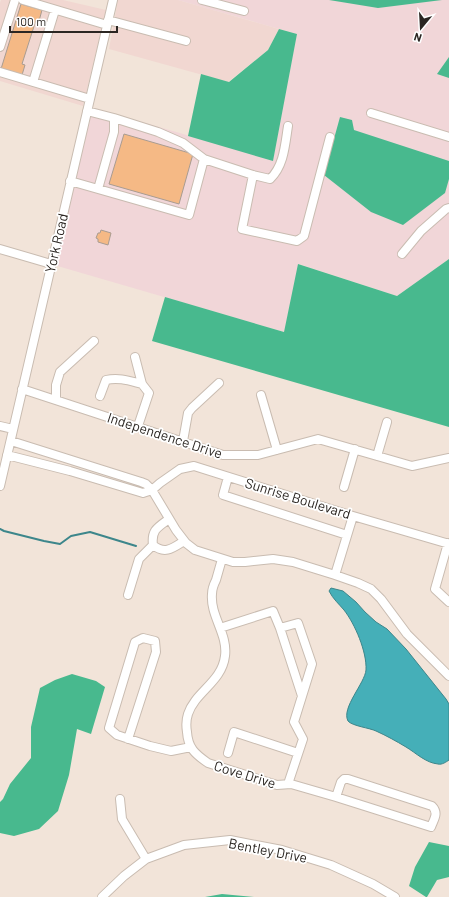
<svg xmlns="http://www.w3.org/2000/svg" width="449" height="897" font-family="Barlow,sans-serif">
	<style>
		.commercial { fill: #f1d7d1 }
		.industrial { fill: #f1d6d8 }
		.forest { fill: #48b98e }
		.water { fill: #45afb8; stroke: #3d868b }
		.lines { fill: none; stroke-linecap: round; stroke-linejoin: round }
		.stream { stroke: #3d868b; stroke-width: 2 }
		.building { fill: #f5b985; stroke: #a99c91 }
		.minor-casing { stroke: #c9bcb1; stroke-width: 10 }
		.minor { stroke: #fff; stroke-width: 8 }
		.labels { text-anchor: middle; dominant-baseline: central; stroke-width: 3.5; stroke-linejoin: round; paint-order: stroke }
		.street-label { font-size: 14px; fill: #2b2622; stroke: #fff }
	</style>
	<rect width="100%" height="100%" fill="#f2e4d9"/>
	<path class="commercial" d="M1,0H63L106,10L83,106L0,81V3Z
		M118,0H178L279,29L268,50L228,82L109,49Z"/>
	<path class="industrial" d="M178,0H449V259L397,296L299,264L284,332L54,265L93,108L273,160L297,34Z"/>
	<path class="forest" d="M329,0H442L378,8Z
		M279,29L297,34L273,161L188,136L201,74L229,82L268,50Z
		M449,57V78L437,74Z
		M340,117L352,120L354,130L449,161V179L445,193L403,225L371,212L324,175Z
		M449,259V427L152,341L165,297L284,332L298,264L397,296Z
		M72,674L96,681L105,687L91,734L77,729L69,775L58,811L39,829L14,836L0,833V802L3,799L10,784L31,758V727L40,688L55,680Z
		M429,842L449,846V877L437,880L427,897H426L409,886L415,867Z
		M222,894L254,897H205Z"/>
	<path class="water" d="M331,588L343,591L356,602L365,612L376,622L387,629L406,649L446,699L449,704V760C446,762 442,765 438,764C426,763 416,753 406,747C396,741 387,736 376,731C370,728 352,726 348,721C341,708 365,683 366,670C367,652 355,624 344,610C339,604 333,599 329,591Z"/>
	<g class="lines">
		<path class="stream" d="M0,529L4,531L44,541L60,544L71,536L90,532L136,546"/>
	</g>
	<path class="building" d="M21,4L42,10L39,21L36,20L22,64L25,65L22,75L1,69Z
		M124,134L193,154L179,204L109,184Z
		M101,230L111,233L108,245L98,242V239L96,238L98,233H100Z"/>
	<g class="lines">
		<g class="minor-casing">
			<path id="minor" d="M23,0L107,25
				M202,0L244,11
				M108,20L186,41
				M0,47L15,0
				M0,72L90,99
				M33,82L55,10
				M87,111L114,118V132L98,189
				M371,113L449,137
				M114,118L158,132L183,143L204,159
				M253,175L270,179C284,166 285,145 288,126
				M70,181L189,215L204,159L253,175L242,229L297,241L304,236L330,137
				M0,249L51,264
				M402,254L421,231L446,209L449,208
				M135,357L142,384L149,393L138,426
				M22,389L223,455H258L318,439L412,466L449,458
				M261,395L277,450
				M100,396L106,380C119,377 130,381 142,384
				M56,400V385L60,372L94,341
				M0,426L13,429
				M11,441L141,482L146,484L152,490L176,530L186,543L195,550L233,562H245L273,559L293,562L335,575L358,583L371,589L381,599L407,634L449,676
				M183,441L188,413L192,408L219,383
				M7,455L70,471L143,493L152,490L160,483L180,469L194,466L353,516L449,544
				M377,456L387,422
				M228,477L223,495L347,535
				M0,486L113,0
				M344,487L355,449
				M169,519C158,527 151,530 153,545C165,555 173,548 184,541
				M448,543L435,589L449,602
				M222,559C220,566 218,573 216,580C214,584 212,589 212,594C210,616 228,634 225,656C222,682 195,692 188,714C186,720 186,726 187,732C188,748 195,754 208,763L277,785L291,784L336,797L431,827C434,819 439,813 432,806L348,779H344L341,782L336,797
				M335,575L353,516
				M128,595L139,559L153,545
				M220,628L273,611L280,628L298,623L312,664L294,722L303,739L288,784
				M280,628L302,696
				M128,739L156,652L155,641L143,638L135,642L109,728L117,735L150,746L171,751L191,747
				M228,753L234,732L298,753
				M120,799L122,819L146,859
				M102,897L124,876L146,859L184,845L230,840L282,850L331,865L373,884L395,897"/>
		</g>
		<use href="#minor" class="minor"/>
	</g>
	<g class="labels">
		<g class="street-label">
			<text transform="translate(56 243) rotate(-77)">York Road</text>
			<text transform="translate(165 435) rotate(18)">Independence Drive</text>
			<text transform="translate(298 498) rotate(17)">Sunrise Boulevard</text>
			<text transform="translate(245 774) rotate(17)">Cove Drive</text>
			<text transform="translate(268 850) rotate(11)">Bentley Drive</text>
		</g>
	</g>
	<g transform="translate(421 28) rotate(198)" stroke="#ffffff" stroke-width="3" paint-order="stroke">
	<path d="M0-3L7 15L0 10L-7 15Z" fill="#2b2622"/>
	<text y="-6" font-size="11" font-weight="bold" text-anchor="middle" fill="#2b2622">N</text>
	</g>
	<path d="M10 26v6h107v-6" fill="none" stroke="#2b2622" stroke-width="2"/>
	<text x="16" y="26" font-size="12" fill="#2b2622" stroke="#ffffff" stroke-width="3" paint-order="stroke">100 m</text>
</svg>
